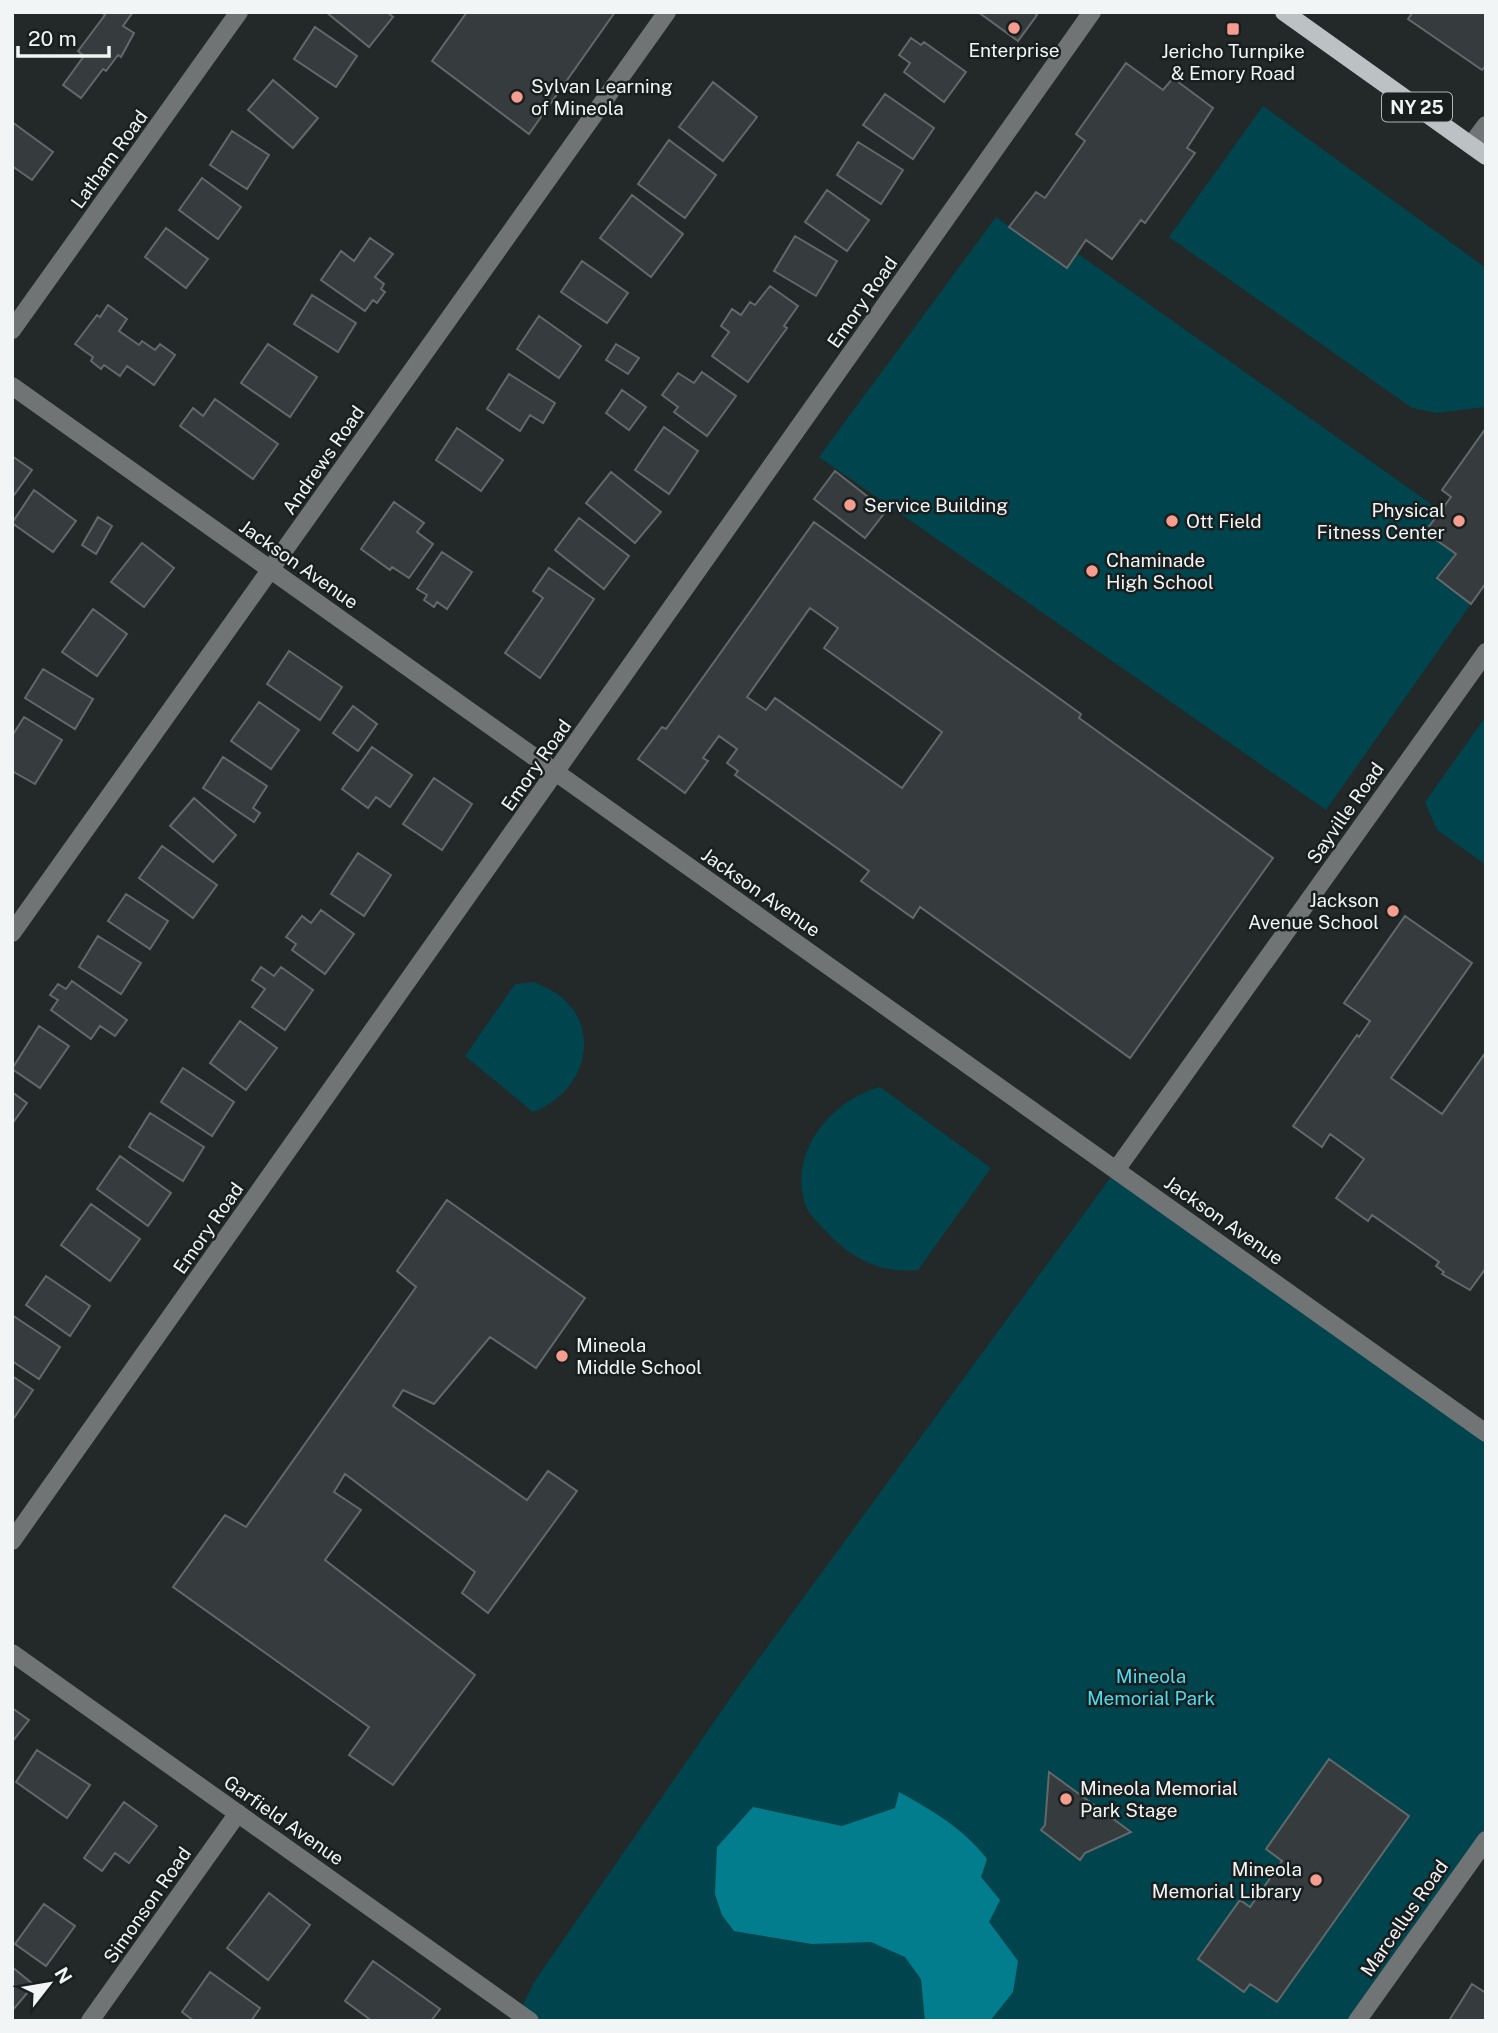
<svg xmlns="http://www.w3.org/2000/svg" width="1498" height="2033" font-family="'Public Sans',sans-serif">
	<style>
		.green { fill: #00444d }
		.water { fill: #027d8d }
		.building { fill: #363c3d; stroke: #63696b; stroke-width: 2; fill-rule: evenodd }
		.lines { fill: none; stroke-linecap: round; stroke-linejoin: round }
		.minor { stroke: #717475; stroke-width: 18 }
		.major { stroke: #bcc2c3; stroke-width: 18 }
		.poi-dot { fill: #f59d8f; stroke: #191e1f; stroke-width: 2.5 }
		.labels { text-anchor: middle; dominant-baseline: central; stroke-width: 5; stroke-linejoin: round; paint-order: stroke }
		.shield { fill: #191e1f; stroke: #b0b4b6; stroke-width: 2 }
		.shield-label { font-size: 18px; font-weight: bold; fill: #f1f5f6 }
		.poi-label { font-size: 19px; fill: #f1f5f6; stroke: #191e1f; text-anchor: start }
		.street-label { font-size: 19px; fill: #f1f5f6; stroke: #191e1f }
		.park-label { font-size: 19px; fill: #4cdcf1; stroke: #191e1f }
	</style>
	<rect width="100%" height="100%" fill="#232829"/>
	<path class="green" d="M1263,106L1486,268V407L1436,413L1412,408L1169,237Z
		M996,217L1066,267L1077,253L1441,511L1425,532L1456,554L1437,578L1471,604L1326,810L819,457Z
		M1486,716V865L1437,830L1425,802Z
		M535,982C542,986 552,990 559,995C605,1031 583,1094 533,1112L465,1056L515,984Z
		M880,1087L991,1168L918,1270C880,1274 850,1258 825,1230C819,1224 811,1216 807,1209C785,1156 830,1100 880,1087Z
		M1116,1170L1486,1433V1840L1357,2021H530L519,2013L534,1982L738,1687Z"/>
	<path class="water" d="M899,1792C933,1811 963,1828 987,1859L981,1877L1000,1900L989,1922L1018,1961L1013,1992L990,2021H925L921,1979L905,1957L871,1942L812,1944L734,1931L722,1915L715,1894L717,1847L753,1807L842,1826L895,1808Z"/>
	<path class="building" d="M101,12H133L123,26L134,33L121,57L118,55L106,71L103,69L81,98L63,85L84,56L78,51L105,15Z
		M326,12H387L393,17L369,47Z
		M467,12H615L529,134L432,61Z
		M978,12H1034L1037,15L1018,41Z
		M1413,12H1486V65L1482,70L1408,19Z
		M315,27L357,56L336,87L294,59Z
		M911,38L921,45L924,42L966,72L944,102L904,72L910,63L899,55Z
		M1126,63L1163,90L1173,78L1213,108L1187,148L1195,153L1145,223L1141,220L1112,259L1086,240L1067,268L1009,227L1036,192L1045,198L1085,141L1076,134Z
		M273,80L318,118L293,148L248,110Z
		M713,82L757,117L723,161L679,127Z
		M885,94L934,128L913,159L863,125Z
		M12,122L53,152L32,180L12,166Z
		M232,131L269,155L247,189L210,165Z
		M669,140L716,175L685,218L638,184Z
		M858,142L903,170L881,204L837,175Z
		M202,178L241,207L218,239L179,210Z
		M827,190L869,220L847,251L805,222Z
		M632,195L683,234L651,277L600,238Z
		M166,228L208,259L186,288L145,257Z
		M795,236L837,261L816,296L774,271Z
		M370,238L393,254L375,277L384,284L381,289L385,292L377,303L373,300L365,311L321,280L341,251L354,261Z
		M582,261L628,293L607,323L561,292Z
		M770,286L798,306L784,326L787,328L748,382L712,356L729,332L721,326L732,309L741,315L750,302L755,305Z
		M312,295L356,323L338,352L294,324Z
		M108,305L127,319L119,331L139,345L142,341L155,350L160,344L175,355L154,385L127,366L120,376L104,365L101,369L91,361L93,357L75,344L97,315L100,317Z
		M539,316L581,346L559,378L517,349Z
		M268,344L317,377L290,417L241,383Z
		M616,344L639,358L628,374L606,360Z
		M702,372L736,396L707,436L674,412L678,407L662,395L678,373L694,383Z
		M509,374L555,403L543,423L530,415L520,431L487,409Z
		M622,390L646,407L629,430L606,413Z
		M215,399L278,444L253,479L180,426L193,408L203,416Z
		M664,427L698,451L669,494L635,470Z
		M457,428L503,460L481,491L436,460Z
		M1486,428V583L1471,604L1437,578L1456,554L1425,532L1451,497L1442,490Z
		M12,456L32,470L12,498Z
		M835,471L886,511L865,538L814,499Z
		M611,472L661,512L635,543L586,503Z
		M34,490L76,521L53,552L12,523Z
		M394,502L424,523L417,532L433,544L409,578L392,567L390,570L361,549Z
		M98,517L112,526L96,554L82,545Z
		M579,518L629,556L604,589L555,550Z
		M814,522L1081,714L1079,718L1273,858L1130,1058L920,907L913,918L861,881L869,871L735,775L738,771L727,763L737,749L719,736L703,758L708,761L685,793L638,759L662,727L666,729ZM810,608L838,628L824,648L942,732L902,788L775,698L766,710L747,697Z
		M142,543L174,568L144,607L111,582Z
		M442,552L472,572L447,609L437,602L434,607L424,600L427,595L417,589Z
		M549,568L594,599L540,678L505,653L543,598L533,591Z
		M93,609L127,634L97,676L62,652Z
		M289,651L342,687L320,720L267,684Z
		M43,669L93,699L75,729L25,698Z
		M259,702L299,730L271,769L231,741Z
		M353,706L377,724L358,751L333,733Z
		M24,717L62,740L35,784L12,771V736Z
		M372,747L412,775L390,807L376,797L368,808L342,789Z
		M223,757L267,786L253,808L260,813L254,822L203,788Z
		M434,778L472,804L442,850L403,824Z
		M194,798L236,835L213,862L170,826Z
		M162,846L217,885L193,918L139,878Z
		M358,853L391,875L364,916L331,894Z
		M126,894L168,921L150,949L108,921Z
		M321,910L354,934L325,974L292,950L296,944L286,937L302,916L311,923Z
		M1405,916L1472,963L1391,1078L1442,1114L1486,1052V1268L1470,1290L1442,1274L1444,1272L1436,1266L1439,1262L1372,1215L1368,1221L1336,1198L1364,1159L1330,1134L1322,1147L1293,1126L1357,1035L1359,1037L1370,1021L1344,1003Z
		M98,936L141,963L121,994L79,967Z
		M261,967L274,976L281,967L313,990L285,1030L252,1007L265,989L252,980Z
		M72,981L127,1020L115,1036L100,1026L91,1039L51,1010L58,1000L50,995L58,984L66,989Z
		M240,1021L277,1048L246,1090L210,1063Z
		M39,1026L69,1046L40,1088L12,1069Z
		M183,1068L234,1102L212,1136L161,1102Z
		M12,1092L27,1103L12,1124Z
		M150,1113L204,1147L183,1181L129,1147Z
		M120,1156L171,1193L148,1226L97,1189Z
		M447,1200L585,1298L536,1368L490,1337L434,1404L403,1390L393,1406L527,1500L548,1471L577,1491L488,1613L462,1593L475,1572L345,1474L334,1492L361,1510L325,1560L475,1675L393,1785L349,1755L369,1727L173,1587L225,1515L246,1527L416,1287L397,1271Z
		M91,1204L140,1239L110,1281L61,1245Z
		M46,1276L90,1306L70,1336L26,1305Z
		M12,1315L60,1347L39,1379L12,1361Z
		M12,1376L33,1390L12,1421Z
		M12,1708L29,1720L12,1742Z
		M37,1750L90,1785L67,1818L16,1782Z
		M1329,1759L1409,1816L1277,2002L1250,1984L1244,1992L1198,1959L1240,1900L1250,1907L1282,1861L1266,1849Z
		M1049,1772L1131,1832L1085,1853L1080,1860L1041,1830L1045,1825Z
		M124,1802L157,1826L129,1863L115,1853L102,1871L84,1858Z
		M269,1893L310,1925L268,1980L227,1948Z
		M44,1904L75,1926L46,1966L15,1944Z
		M373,1961L440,2009L431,2021H372L345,2001Z
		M12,1967L34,1985L12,2011Z
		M210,1972L260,2008L251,2021H194L182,2012Z
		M1472,1984L1486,1993V2021H1452L1450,2019Z"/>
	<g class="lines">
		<path class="minor" d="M1471,145L1486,125
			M12,330L239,12
			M12,386L1486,1433
			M12,933L667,12
			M1116,1170L1486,652
			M12,1541L1092,12
			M12,1653L530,2021
			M90,2021L238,1813
			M1357,2021L1486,1840"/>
		<path class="major" d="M1284,12L1486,156"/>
	</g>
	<g class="poi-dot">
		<circle cx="1014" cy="28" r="7"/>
		<rect x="1226" y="22" width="14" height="14" rx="3.5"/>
		<circle cx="517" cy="97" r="7"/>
		<circle cx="850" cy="505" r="7"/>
		<circle cx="1172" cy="521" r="7"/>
		<circle cx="1459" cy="521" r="7"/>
		<circle cx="1092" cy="571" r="7"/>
		<circle cx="1393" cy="911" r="7"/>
		<circle cx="562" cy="1356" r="7"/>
		<circle cx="1066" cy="1799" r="7"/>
		<circle cx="1316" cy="1880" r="7"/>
	</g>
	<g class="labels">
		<rect class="shield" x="1382" y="92.5" width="70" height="29" rx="5"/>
		<g class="shield-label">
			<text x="1417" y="107">NY 25</text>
		</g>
		<g class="poi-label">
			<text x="1014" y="50" text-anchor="middle">Enterprise</text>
			<text x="1233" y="51" text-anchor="middle">Jericho Turnpike<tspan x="1233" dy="22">&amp; Emory Road</tspan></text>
			<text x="531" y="86">Sylvan Learning<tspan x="531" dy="22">of Mineola</tspan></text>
			<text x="864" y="505">Service Building</text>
			<text x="1445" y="510" text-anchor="end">Physical<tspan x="1445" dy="22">Fitness Center</tspan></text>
			<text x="1186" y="521">Ott Field</text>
			<text x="1106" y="560">Chaminade<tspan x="1106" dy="22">High School</tspan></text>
			<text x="1379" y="900" text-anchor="end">Jackson<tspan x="1379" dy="22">Avenue School</tspan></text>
			<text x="576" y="1345">Mineola<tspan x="576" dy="22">Middle School</tspan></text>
			<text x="1080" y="1788">Mineola Memorial<tspan x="1080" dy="22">Park Stage</tspan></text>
			<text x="1302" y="1869" text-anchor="end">Mineola<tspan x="1302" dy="22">Memorial Library</tspan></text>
		</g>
		<g class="street-label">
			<text transform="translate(109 159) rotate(-54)">Latham Road</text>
			<text transform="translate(862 302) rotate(-55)">Emory Road</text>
			<text transform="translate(323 460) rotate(-55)">Andrews Road</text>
			<text transform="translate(299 564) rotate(35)">Jackson Avenue</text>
			<text transform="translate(536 765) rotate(-55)">Emory Road</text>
			<text transform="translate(1345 813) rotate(-55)">Sayville Road</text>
			<text transform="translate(761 892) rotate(35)">Jackson Avenue</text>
			<text transform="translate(1224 1220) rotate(35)">Jackson Avenue</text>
			<text transform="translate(208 1228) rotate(-55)">Emory Road</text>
			<text transform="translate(284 1820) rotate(35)">Garfield Avenue</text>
			<text transform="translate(147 1905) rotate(-55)">Simonson Road</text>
			<text transform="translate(1404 1918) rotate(-55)">Marcellus Road</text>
		</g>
		<g class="park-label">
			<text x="1151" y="1676">Mineola<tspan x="1151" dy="22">Memorial Park</tspan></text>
		</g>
	</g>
	<rect width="1498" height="2033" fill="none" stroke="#f1f5f6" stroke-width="28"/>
	<g transform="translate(49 1984) rotate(59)" stroke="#191e1f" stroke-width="5" paint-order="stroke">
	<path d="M0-5L12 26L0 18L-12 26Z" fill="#f1f5f6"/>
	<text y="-10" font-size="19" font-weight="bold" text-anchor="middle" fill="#f1f5f6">N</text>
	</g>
	<path d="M18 46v10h91v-10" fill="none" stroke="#f1f5f6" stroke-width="3.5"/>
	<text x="28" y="46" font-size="21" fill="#f1f5f6" stroke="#191e1f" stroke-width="5" paint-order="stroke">20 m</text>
</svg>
